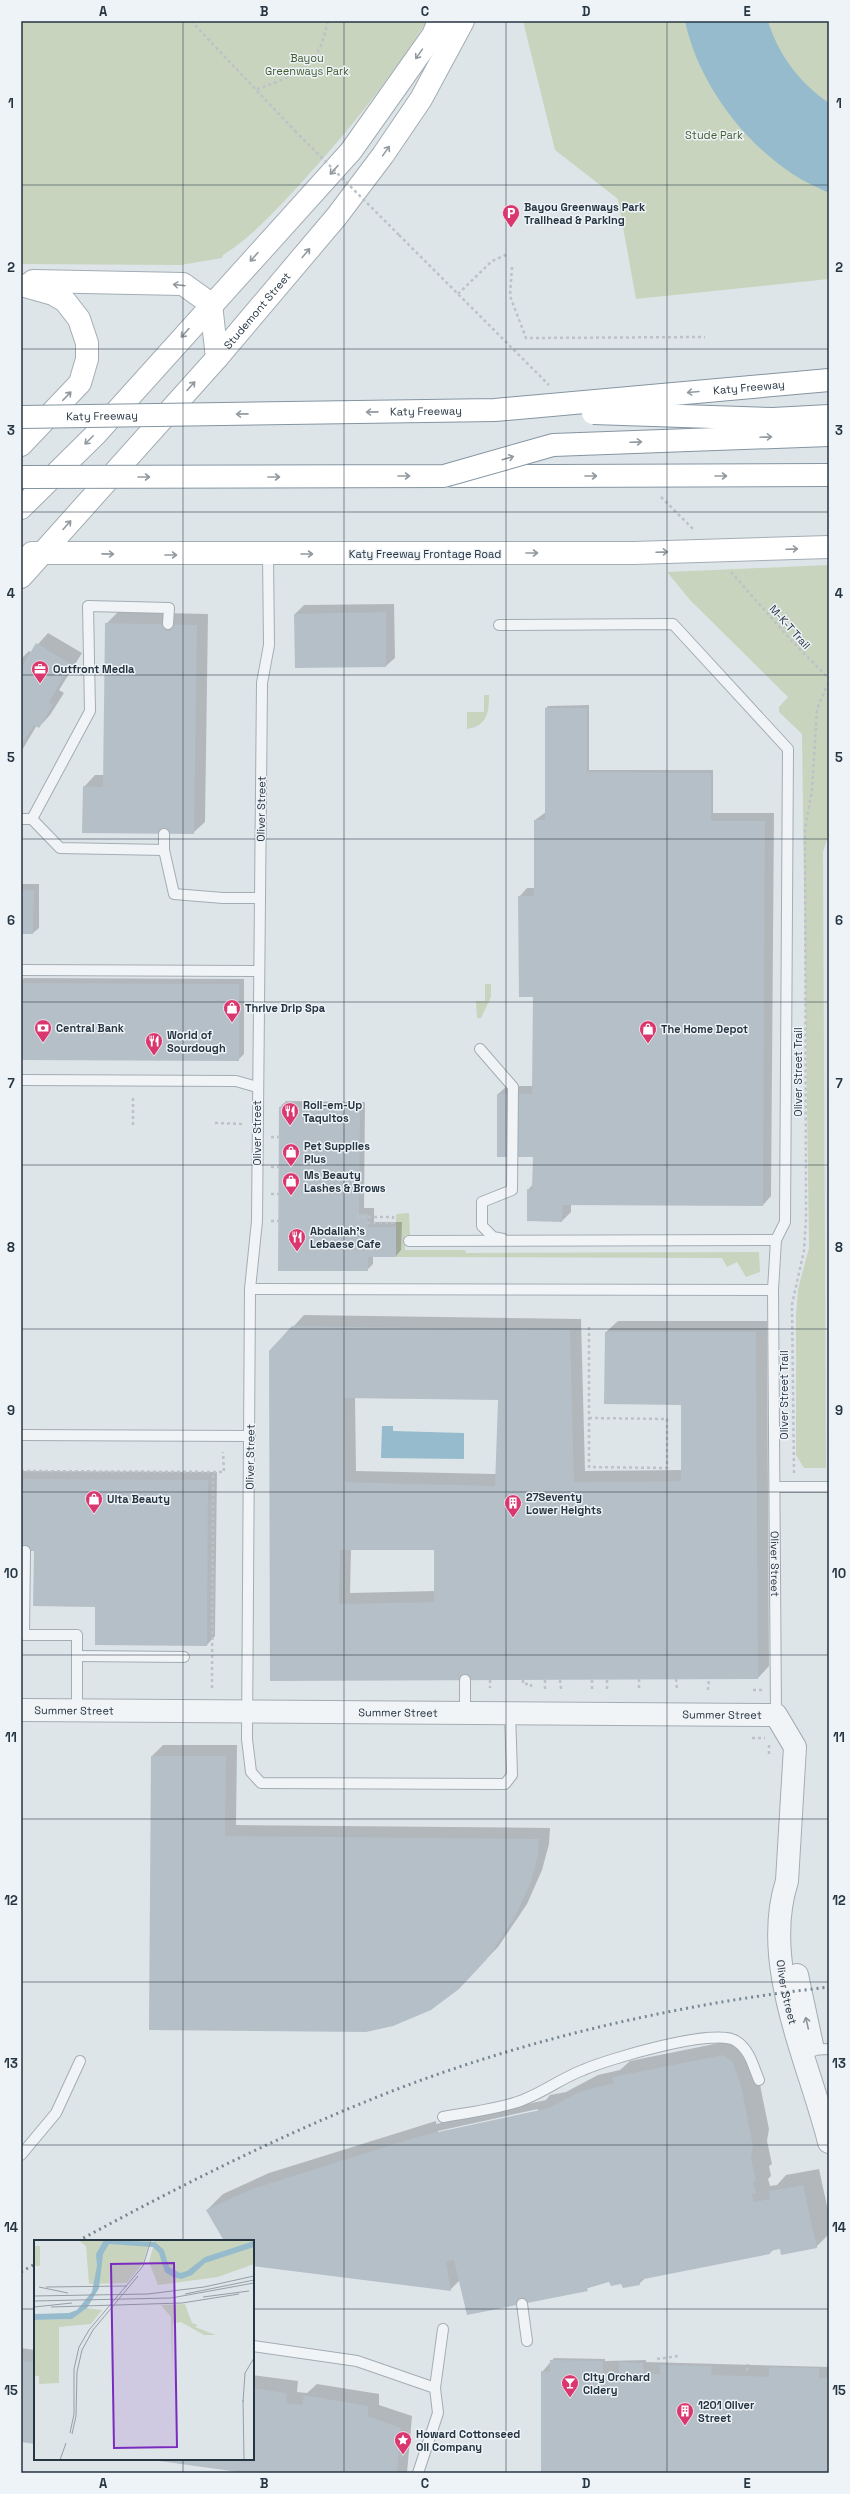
<svg xmlns="http://www.w3.org/2000/svg" width="850" height="2494" font-family="'Space Grotesk',sans-serif">
	<style>
		.green { fill: #c8d4be }
		.water { fill: #96bbcd }
		.shadow { fill: #0003; fill-rule: evenodd }
		.building { fill: #b5bfc7; fill-rule: evenodd }
		.lines { fill: none; stroke-linecap: round; stroke-linejoin: round }
		.service-casing { stroke: #a3adb4; stroke-width: 12 }
		.tertiary-casing { stroke: #a3adb4; stroke-width: 24 }
		.secondary-casing { stroke: #a3adb4; stroke-width: 24 }
		.motorway-casing { stroke: #8495a1; stroke-width: 24 }
		.path { stroke: #bcc2c8; stroke-width: 2.5; stroke-dasharray: 3 3; stroke-linecap: butt }
		.service { stroke: #f1f4f7; stroke-width: 10 }
		.tertiary { stroke: #f1f4f7; stroke-width: 22 }
		.secondary { stroke: #fff; stroke-width: 22 }
		.motorway { stroke: #fff; stroke-width: 22 }
		.rail { stroke: #768794; stroke-width: 3; stroke-dasharray: 2 4; stroke-linecap: butt }
		.secondary-bridge-casing { stroke: #a3adb4; stroke-width: 24; stroke-linecap: butt }
		.motorway-bridge-casing { stroke: #8495a1; stroke-width: 24; stroke-linecap: butt }
		.path-bridge { stroke: #bcc2c8; stroke-width: 2.5; stroke-dasharray: 3 3; stroke-linecap: butt }
		.secondary-bridge { stroke: #fff; stroke-width: 22 }
		.motorway-bridge { stroke: #fff; stroke-width: 22 }
		.oneway { stroke: #929aa0 }
		.oneway2 { stroke: #8c949c }
		.grid { fill: none; stroke: #263542; stroke-width: 1; stroke-opacity: 0.55 }
		.labels { text-anchor: middle; dominant-baseline: central; stroke-width: 3; stroke-linejoin: round; paint-order: stroke }
		.park-label { font-size: 11px; fill: #435e32; stroke: #eef3f7 }
		.poi-label { font-size: 11px; font-weight: bold; fill: #263542; stroke: #eef3f7; text-anchor: start }
		.street-label { font-size: 11px; fill: #263542; stroke: #eef3f7 }
		.inset-road { fill: none; stroke: #949fa6; stroke-width: 1 }
		.view { fill: #7b2cbf; fill-opacity: 0.15; stroke: #7b2cbf; stroke-width: 2 }
		.inset-edge { fill: none; stroke: #263542; stroke-width: 2 }
		.neatline { fill: none; stroke: #263542; stroke-width: 1.5 }
		.grid-label { font-size: 13px; text-anchor: middle; font-weight: bold; fill: #263542 }
	</style>
	<rect width="100%" height="100%" fill="#dee5e9"/>
	<path class="green" d="M21,21H427C388,83 341,140 291,194C270,216 249,239 223,255L222,258L181,265L21,264Z
		M523,21H829V279L636,299L618,199L555,150Z
		M829,565V833L823,852L826,1468H804L796,1455V1316L798,1289L809,1248L802,734L779,712V707L788,697L690,600L667,572Z
		M484,695H489C489,713 487,726 467,729V712H484Z
		M485,984H491V997L481,1018H477L476,1001H485Z
		M409,1213L410,1236L405,1235V1250H465L466,1253L759,1252L760,1272L746,1277L737,1262L727,1267L722,1258L396,1257V1214Z"/>
	<path class="water" d="M685,21H768C779,56 799,82 829,103V193C817,187 805,182 794,175C742,141 698,82 685,21Z
		M382,1426H393V1431L464,1433V1459L381,1458Z"/>
	<path class="shadow" d="M394,604L395,658L386,666L296,667L295,614L304,605Z
		M118,612L208,614L205,822L193,833L84,787L95,775H104L106,624Z
		M48,633L82,653L59,690L64,693L50,715L39,727L37,725L21,752V659L29,651L31,652Z
		M589,705V770H713V813H774L771,1196L763,1205L571,1204V1212L562,1221L528,1190L533,1184L534,1156L498,1094L507,1086H533L534,996L519,897L527,888H535V820L546,812V708L548,706Z
		M21,884H39V928L33,933H21Z
		M24,978L244,979V1054L238,1060L21,1059V981Z
		M286,1101L365,1102L364,1208H374V1222H402L401,1250L396,1256H373V1264L367,1270L280,1107Z
		M304,1315L581,1319L585,1471L682,1470V1404L606,1332L618,1321H767L769,1666L758,1678L271,1680L293,1327ZM355,1397L499,1399L496,1474L356,1471ZM351,1549H435V1591L350,1593Z
		M21,1471L217,1472L215,1636L207,1645L96,1606L35,1550H21Z
		M163,1745H237L236,1825L550,1828L549,1844L542,1870L527,1904L498,1947L458,1988L393,2025L152,1756Z
		M739,2039L748,2044L757,2068L762,2095L769,2129L767,2141L772,2164L769,2166L771,2176L768,2179L770,2186L777,2185L786,2175L819,2169L829,2215V2234L816,2247L781,2248L774,2249L770,2253L645,2278L639,2284L610,2281L573,2293L460,2280L450,2290L253,2265V2241H225L207,2210L223,2194L269,2173L436,2121V2124L546,2100L550,2095L566,2092L598,2075L620,2070L630,2061ZM538,2109V2111L438,2133V2131Z
		M21,2348L35,2350V2443L21,2441Z
		M554,2358L605,2359V2361L646,2360V2362L829,2367V2473H542V2372Z
		M253,2375L298,2381L297,2392L307,2393L317,2384L379,2394V2405L412,2416L407,2473H253L153,2459H253Z"/>
	<path class="building" d="M386,612V667L295,668L294,614Z
		M105,623L197,625L194,834L82,833L83,786L103,787Z
		M36,643L71,664L49,702L53,705L39,728L34,725L21,746V664L23,665Z
		M545,708H587V772L711,773V821H765L763,1206L563,1205L562,1222L527,1221V1189H532L533,1157H497V1094H532L533,997H519L518,896H534V820H545Z
		M21,890H34L33,934H21Z
		M21,983L239,984V1061L21,1060Z
		M279,1107H360L359,1214H368V1227H396V1257H368V1271H278Z
		M292,1326L570,1330L574,1482L681,1481V1405L604,1404L605,1332H756L758,1679L270,1681L269,1351ZM344,1398L498,1400L495,1486L345,1482ZM340,1550H434V1602L339,1604Z
		M21,1479L208,1480L207,1646L95,1645V1607L33,1606L34,1551H21Z
		M151,1756H226L225,1836L539,1839L538,1856L531,1882L515,1917L487,1959L459,1989L431,2010L393,2026L366,2032L149,2030Z
		M723,2055L732,2061L741,2085L753,2146L751,2158L756,2181L753,2182L756,2193L752,2194L754,2202L770,2199L769,2191L803,2185L817,2248L781,2255L780,2249L770,2251V2254L639,2280L640,2285L623,2288L621,2284L611,2286L609,2282L587,2288L588,2291L467,2315L454,2260L446,2262L451,2291L253,2266V2241H224L206,2210L252,2189L420,2136L549,2108L581,2091L614,2083L612,2077Z
		M550,2360L603,2361V2373H619V2362L643,2363L644,2374H660V2365L712,2366L711,2375L747,2376L769,2377V2367L819,2368V2378H829V2473H541V2371L550,2372Z
		M21,2361L35,2362V2444L21,2442Z
		M253,2388L287,2393L286,2403L302,2405L304,2395L368,2406V2416L401,2428L397,2473H246L152,2460L253,2459Z"/>
	<g class="lines">
		<g class="service-casing">
			<g id="service">
				<path d="M268,555L269,645L262,683L257,1221L250,1289L247,1739L251,1772L261,1783L505,1784L512,1775L510,1712"/>
				<path id="s1" d="M499,625L673,624L788,749L785,1222L776,1240L773,1290L776,1715"/>
				<path d="M21,819H32L60,848L164,850V834"/>
				<path d="M32,819L90,711L88,606L169,608L168,624"/>
				<path d="M164,850L174,894L223,898H260"/>
				<path d="M21,970L259,971"/>
				<path d="M480,1049L513,1087L512,1190L482,1202V1226L493,1237L503,1239"/>
				<path d="M21,1080L236,1081L257,1087"/>
				<path d="M409,1241L776,1240"/>
				<path d="M250,1289L773,1290"/>
				<path d="M21,1435L250,1436"/>
				<path d="M776,1487H829"/>
				<path d="M25,1551L24,1635H77V1711"/>
				<path d="M77,1656L184,1657"/>
				<path d="M465,1711V1680"/>
				<path d="M809,2050L829,2049"/>
				<path d="M443,2117C466,2113 491,2110 514,2103C539,2096 559,2079 583,2070C608,2059 715,2027 736,2041C750,2050 753,2066 759,2080"/>
				<path d="M21,2155L56,2113L80,2061"/>
				<path d="M522,2304L527,2341"/>
				<path d="M253,2346L357,2361L435,2388L438,2413L418,2473"/>
				<path d="M435,2388L443,2329"/>
			</g>
		</g>
		<g class="tertiary-casing">
			<g id="tertiary">
				<path id="s2" d="M21,1710L776,1715L795,1747L787,1881C760,1964 809,2062 829,2142"/>
				<path d="M797,1975L812,2045"/>
			</g>
		</g>
		<g class="secondary-casing">
			<g id="secondary">
				<path d="M33,281L183,284L211,304"/>
				<path d="M21,285L53,294L65,301L79,319L87,343V359L80,383L21,445"/>
				<path d="M211,304L217,358"/>
				<path d="M21,508L96,434L351,151L433,35L439,21"/>
				<path d="M32,553H493"/>
				<path id="s3" d="M21,577L217,358L337,216L383,155L421,99L463,21"/>
			</g>
		</g>
		<g class="motorway-casing">
			<path id="motorway" d="M453,476H552"/>
		</g>
		<path class="path" d="M191,21L295,131
			M257,89C279,82 312,69 321,45C324,37 326,29 328,21
			M399,235L549,385
			M512,267L510,296L526,338L705,337
			M458,294L492,261L508,254
			M661,497L694,530
			M731,572L791,640L829,679
			M170,1044V1027H174V1044
			M283,1104V1109H315
			M215,1123L244,1124
			M133,1125V1095
			M271,1137H283
			M271,1167H283
			M271,1194H282
			M356,1217H393V1223H364
			M271,1221H282
			M589,1418L667,1419V1468L589,1467V1326
			M21,1471L224,1472L223,1452
			M794,1473L792,1304L804,1251L806,1219L805,830L812,790L817,709L829,681
			M639,1679V1689
			M676,1679L677,1689
			M490,1680V1688
			M523,1680V1684H531V1688
			M560,1680L561,1689
			M592,1680V1689
			M607,1680V1689
			M212,1688L213,1472
			M545,1689V1680
			M708,1690L709,1679
			M753,1690H762
			M752,1738H765
			M769,1745V1756
			M657,2359L678,2356
			M747,2371L748,2364"/>
		<use href="#service" class="service"/>
		<use href="#tertiary" class="tertiary"/>
		<use href="#secondary" class="secondary"/>
		<use href="#motorway" class="motorway"/>
		<path class="rail" d="M78,2241C185,2183 294,2128 408,2085C542,2035 686,2003 829,1987
			M21,2272L35,2264"/>
		<g class="secondary-bridge-casing">
			<path id="secondary-bridge" d="M493,553H634L829,547"/>
		</g>
		<g class="motorway-bridge-casing">
			<g id="motorway-bridge">
				<path d="M593,413L773,419L829,416"/>
				<path id="s4" d="M21,417L495,410L829,380"/>
				<path d="M552,476L829,475"/>
				<path d="M21,477L444,476L553,445L829,435"/>
			</g>
		</g>
		<path class="path-bridge" d="M295,131L399,235"/>
		<use href="#secondary-bridge" class="secondary-bridge"/>
		<use href="#motorway-bridge" class="motorway-bridge"/>
	</g>
	<defs><path id="oneway-shaft" d="M-6 0H5M1.5-3L5.5 0L1.5 3" fill="none" stroke-width="1.6" stroke-linecap="round" stroke-linejoin="round"/></defs>
	<g class="oneway">
		<use href="#oneway-shaft" transform="translate(419 54) rotate(125)"/>
		<use href="#oneway-shaft" transform="translate(386 151) rotate(-55)"/>
		<use href="#oneway-shaft" transform="translate(334 170) rotate(132)"/>
		<use href="#oneway-shaft" transform="translate(306 253) rotate(-50)"/>
		<use href="#oneway-shaft" transform="translate(254 257) rotate(132)"/>
		<use href="#oneway-shaft" transform="translate(179 285) rotate(-173)"/>
		<use href="#oneway-shaft" transform="translate(185 333) rotate(132)"/>
		<use href="#oneway-shaft" transform="translate(191 386) rotate(-48)"/>
		<use href="#oneway-shaft" transform="translate(693 392) rotate(175)"/>
		<use href="#oneway-shaft" transform="translate(67 396) rotate(-46)"/>
		<use href="#oneway-shaft" transform="translate(372 412) rotate(179)"/>
		<use href="#oneway-shaft" transform="translate(242 414) rotate(179)"/>
		<use href="#oneway-shaft" transform="translate(766 437) rotate(-2)"/>
		<use href="#oneway-shaft" transform="translate(89 440) rotate(135)"/>
		<use href="#oneway-shaft" transform="translate(636 442) rotate(-2)"/>
		<use href="#oneway-shaft" transform="translate(508 458) rotate(-16)"/>
		<use href="#oneway-shaft" transform="translate(404 476)"/>
		<use href="#oneway-shaft" transform="translate(591 476)"/>
		<use href="#oneway-shaft" transform="translate(721 476)"/>
		<use href="#oneway-shaft" transform="translate(144 477)"/>
		<use href="#oneway-shaft" transform="translate(274 477)"/>
		<use href="#oneway-shaft" transform="translate(67 525) rotate(-48)"/>
		<use href="#oneway-shaft" transform="translate(792 549) rotate(-2)"/>
		<use href="#oneway-shaft" transform="translate(662 552) rotate(-2)"/>
		<use href="#oneway-shaft" transform="translate(532 553)"/>
		<use href="#oneway-shaft" transform="translate(108 554) rotate(1)"/>
		<use href="#oneway-shaft" transform="translate(307 554)"/>
		<use href="#oneway-shaft" transform="translate(171 555)"/>
	</g>
	<use class="oneway2" href="#oneway-shaft" transform="translate(807 2023) rotate(-103)"/>
	<path class="grid" d="M183,21V2241M344,21V2473M506,21V2473M667,21V2473M21,185H829M21,349H829M21,512H829M21,675H829M21,839H829M21,1002H829M21,1165H829M21,1329H829M21,1492H829M21,1655H829M21,1819H829M21,1982H829M21,2145H829M21,2309H35M253,2309H829M183,2459V2473"/>
	<defs>
		<g id="parking-pin" transform="scale(0.9)"><path d="M0 17L-7.5 6A9.5 9.5 0 1 1 7.5 6Z" fill="#da376f" stroke="#eef3f7"/><path d="M-3.5-5.5H1a3.5 3.5 0 0 1 0 7H-1V5.5H-3.5ZM-1-3.4V-.6H.8a1.4 1.4 0 0 0 0-2.8Z" fill="#fff"/></g>
		<g id="office-pin" transform="scale(0.9)"><path d="M0 17L-7.5 6A9.5 9.5 0 1 1 7.5 6Z" fill="#da376f" stroke="#eef3f7"/><path d="M-6-3h4V-5.5h4V-3h4V5H-6ZM-1-4.5V-3h2v-1.5ZM-6 0V1H6V0Z" fill="#fff"/></g>
		<g id="shop-pin" transform="scale(0.9)"><path d="M0 17L-7.5 6A9.5 9.5 0 1 1 7.5 6Z" fill="#da376f" stroke="#eef3f7"/><path d="M-5-2.5h2.3a2.7 3.5 0 0 1 5.4 0H5L5.5 6h-11ZM-1.5-2.5h3a1.5 2.3 0 0 0-3 0Z" fill="#fff"/></g>
		<g id="bank-pin" transform="scale(0.9)"><path d="M0 17L-7.5 6A9.5 9.5 0 1 1 7.5 6Z" fill="#da376f" stroke="#eef3f7"/><path d="M-6-4H6V4H-6ZM0-2.3a2.3 2.3 0 1 0 0 4.6a2.3 2.3 0 1 0 0-4.6Z" fill="#fff"/></g>
		<g id="restaurant-pin" transform="scale(0.9)"><path d="M0 17L-7.5 6A9.5 9.5 0 1 1 7.5 6Z" fill="#da376f" stroke="#eef3f7"/><path d="M-5-6h1v4h1v-4h1v4h1v-4h1v5L-1.5 .5V6h-2V.5L-5-1ZM5-6V6H3V1.5H1.5Q1.5-4 5-6Z" fill="#fff"/></g>
		<g id="building-pin" transform="scale(0.9)"><path d="M0 17L-7.5 6A9.5 9.5 0 1 1 7.5 6Z" fill="#da376f" stroke="#eef3f7"/><path d="M-4-6H4V6H1V3H-1V6H-4ZM-2.5-4.3h1.7v1.8h-1.7ZM.8-4.3h1.7v1.8H.8ZM-2.5-1h1.7V.8h-1.7ZM.8-1h1.7V.8H.8Z" fill="#fff"/></g>
		<g id="bar-pin" transform="scale(0.9)"><path d="M0 17L-7.5 6A9.5 9.5 0 1 1 7.5 6Z" fill="#da376f" stroke="#eef3f7"/><path d="M-6-5H6L.8 .8V4.5H3.5V6h-7V4.5H-.8V.8Z" fill="#fff"/></g>
		<g id="sight-pin" transform="scale(0.9)"><path d="M0 17L-7.5 6A9.5 9.5 0 1 1 7.5 6Z" fill="#da376f" stroke="#eef3f7"/><path d="M0-6L1.8-2.2L6-1.7L2.9 1.2L3.7 5.4L0 3.3L-3.7 5.4L-2.9 1.2L-6-1.7L-1.8-2.2Z" fill="#fff"/></g>
	</defs>
	<g fill-rule="evenodd">
		<use href="#parking-pin" x="511" y="213"/>
		<use href="#office-pin" x="40" y="669"/>
		<use href="#shop-pin" x="232" y="1008"/>
		<use href="#bank-pin" x="43" y="1028"/>
		<use href="#shop-pin" x="648" y="1029"/>
		<use href="#restaurant-pin" x="154" y="1041"/>
		<use href="#restaurant-pin" x="290" y="1111"/>
		<use href="#shop-pin" x="291" y="1152"/>
		<use href="#shop-pin" x="291" y="1181"/>
		<use href="#restaurant-pin" x="297" y="1237"/>
		<use href="#shop-pin" x="94" y="1499"/>
		<use href="#building-pin" x="513" y="1503"/>
		<use href="#bar-pin" x="570" y="2383"/>
		<use href="#building-pin" x="685" y="2411"/>
		<use href="#sight-pin" x="403" y="2440"/>
	</g>
	<g class="labels">
		<g class="park-label">
			<text x="307" y="58">Bayou<tspan x="307" dy="13">Greenways Park</tspan></text>
			<text x="714" y="135">Stude Park</text>
		</g>
		<g class="poi-label">
			<text x="524" y="207">Bayou Greenways Park<tspan x="524" dy="13">Trailhead &amp; Parking</tspan></text>
			<text x="53" y="669">Outfront Media</text>
			<text x="245" y="1008">Thrive Drip Spa</text>
			<text x="56" y="1028">Central Bank</text>
			<text x="661" y="1029">The Home Depot</text>
			<text x="167" y="1035">World of<tspan x="167" dy="13">Sourdough</tspan></text>
			<text x="303" y="1105">Roll-em-Up<tspan x="303" dy="13">Taquitos</tspan></text>
			<text x="304" y="1146">Pet Supplies<tspan x="304" dy="13">Plus</tspan></text>
			<text x="304" y="1175">Ms Beauty<tspan x="304" dy="13">Lashes &amp; Brows</tspan></text>
			<text x="310" y="1231">Abdallah's<tspan x="310" dy="13">Lebaese Cafe</tspan></text>
			<text x="526" y="1497">27Seventy<tspan x="526" dy="13">Lower Heights</tspan></text>
			<text x="107" y="1499">Ulta Beauty</text>
			<text x="583" y="2377">City Orchard<tspan x="583" dy="13">Cidery</tspan></text>
			<text x="698" y="2405">1201 Oliver<tspan x="698" dy="13">Street</tspan></text>
			<text x="416" y="2434">Howard Cottonseed<tspan x="416" dy="13">Oil Company</tspan></text>
		</g>
		<g class="street-label">
			<text stroke="none"><textPath href="#s3" startOffset="356">Studemont Street</textPath></text>
			<text stroke="none"><textPath href="#s4" startOffset="729">Katy Freeway</textPath></text>
			<text stroke="none"><textPath href="#s4" startOffset="405">Katy Freeway</textPath></text>
			<text stroke="none"><textPath href="#s4" startOffset="81">Katy Freeway</textPath></text>
			<text x="425" y="554">Katy Freeway Frontage Road</text>
			<text transform="translate(790 627) rotate(48)">M-K-T Trail</text>
			<text transform="translate(261 809) rotate(-89)">Oliver Street</text>
			<text transform="translate(798 1072) rotate(-90)">Oliver Street Trail</text>
			<text transform="translate(257 1133) rotate(-90)">Oliver Street</text>
			<text transform="translate(784 1395) rotate(-90)">Oliver Street Trail</text>
			<text transform="translate(250 1457) rotate(-89)">Oliver Street</text>
			<text stroke="none"><textPath href="#s1" startOffset="1161">Oliver Street</textPath></text>
			<text stroke="none"><textPath href="#s2" startOffset="53">Summer Street</textPath></text>
			<text stroke="none"><textPath href="#s2" startOffset="377">Summer Street</textPath></text>
			<text stroke="none"><textPath href="#s2" startOffset="701">Summer Street</textPath></text>
			<text stroke="none"><textPath href="#s2" startOffset="1039">Oliver Street</textPath></text>
		</g>
	</g>
	<g transform="translate(34 2240)">
		<rect width="220" height="220" fill="#dee5e9"/>
		<path d="M44,0H116L109,23L93,43L55,44L52,6ZM121,0H220V24L184,37L124,45L115,22ZM0,6H6V26H0ZM151,64L158,83L164,85L161,87L182,95H170L147,82L139,84L138,131L137,77L127,65ZM53,68L68,70L57,84L25,87V143L5,144V136H0V80L38,79Z" fill="#c8d4be"/>
		<path d="M70,0L121,2L130,10L135,27L146,33L153,31L171,17L220,1V7L171,23L158,35L147,39L139,37L131,32L125,13L119,7L75,4L69,14L65,48L53,68L38,79L0,80V74L35,73L43,70L58,52L63,26L62,14Z" fill="#96bbcd"/>
		<path class="inset-road" d="M5,47L34,53M12,47L93,46M151,54L220,40M0,56L114,54L170,47L220,36M169,57L215,51M0,61L137,58L220,43M0,67L38,63M17,67L148,63L205,54M209,160L210,220M209,162L211,133L220,118M36,193L40,174V129L45,107L55,90L109,26L117,0M38,194L42,176L43,132L48,110L59,90L104,36M26,220L32,203"/>
		<path class="view" d="M140,23L143,207L80,208L77,24Z"/>
		<rect width="220" height="220" class="inset-edge"/>
	</g>
	<rect width="850" height="2494" fill="none" stroke="#eef3f7" stroke-width="44"/>
	<rect x="22" y="22" width="806" height="2450" class="neatline"/>
	<g class="grid-label">
		<text x="103" y="16">A</text>
		<text x="264" y="16">B</text>
		<text x="425" y="16">C</text>
		<text x="586" y="16">D</text>
		<text x="747" y="16">E</text>
		<text x="11" y="108">1</text>
		<text x="839" y="108">1</text>
		<text x="11" y="272">2</text>
		<text x="839" y="272">2</text>
		<text x="11" y="435">3</text>
		<text x="839" y="435">3</text>
		<text x="11" y="598">4</text>
		<text x="839" y="598">4</text>
		<text x="11" y="762">5</text>
		<text x="839" y="762">5</text>
		<text x="11" y="925">6</text>
		<text x="839" y="925">6</text>
		<text x="11" y="1088">7</text>
		<text x="839" y="1088">7</text>
		<text x="11" y="1252">8</text>
		<text x="839" y="1252">8</text>
		<text x="11" y="1415">9</text>
		<text x="839" y="1415">9</text>
		<text x="11" y="1578">10</text>
		<text x="839" y="1578">10</text>
		<text x="11" y="1742">11</text>
		<text x="839" y="1742">11</text>
		<text x="11" y="1905">12</text>
		<text x="839" y="1905">12</text>
		<text x="11" y="2068">13</text>
		<text x="839" y="2068">13</text>
		<text x="11" y="2232">14</text>
		<text x="839" y="2232">14</text>
		<text x="11" y="2395">15</text>
		<text x="839" y="2395">15</text>
		<text x="103" y="2488">A</text>
		<text x="264" y="2488">B</text>
		<text x="425" y="2488">C</text>
		<text x="586" y="2488">D</text>
		<text x="747" y="2488">E</text>
	</g>
</svg>
